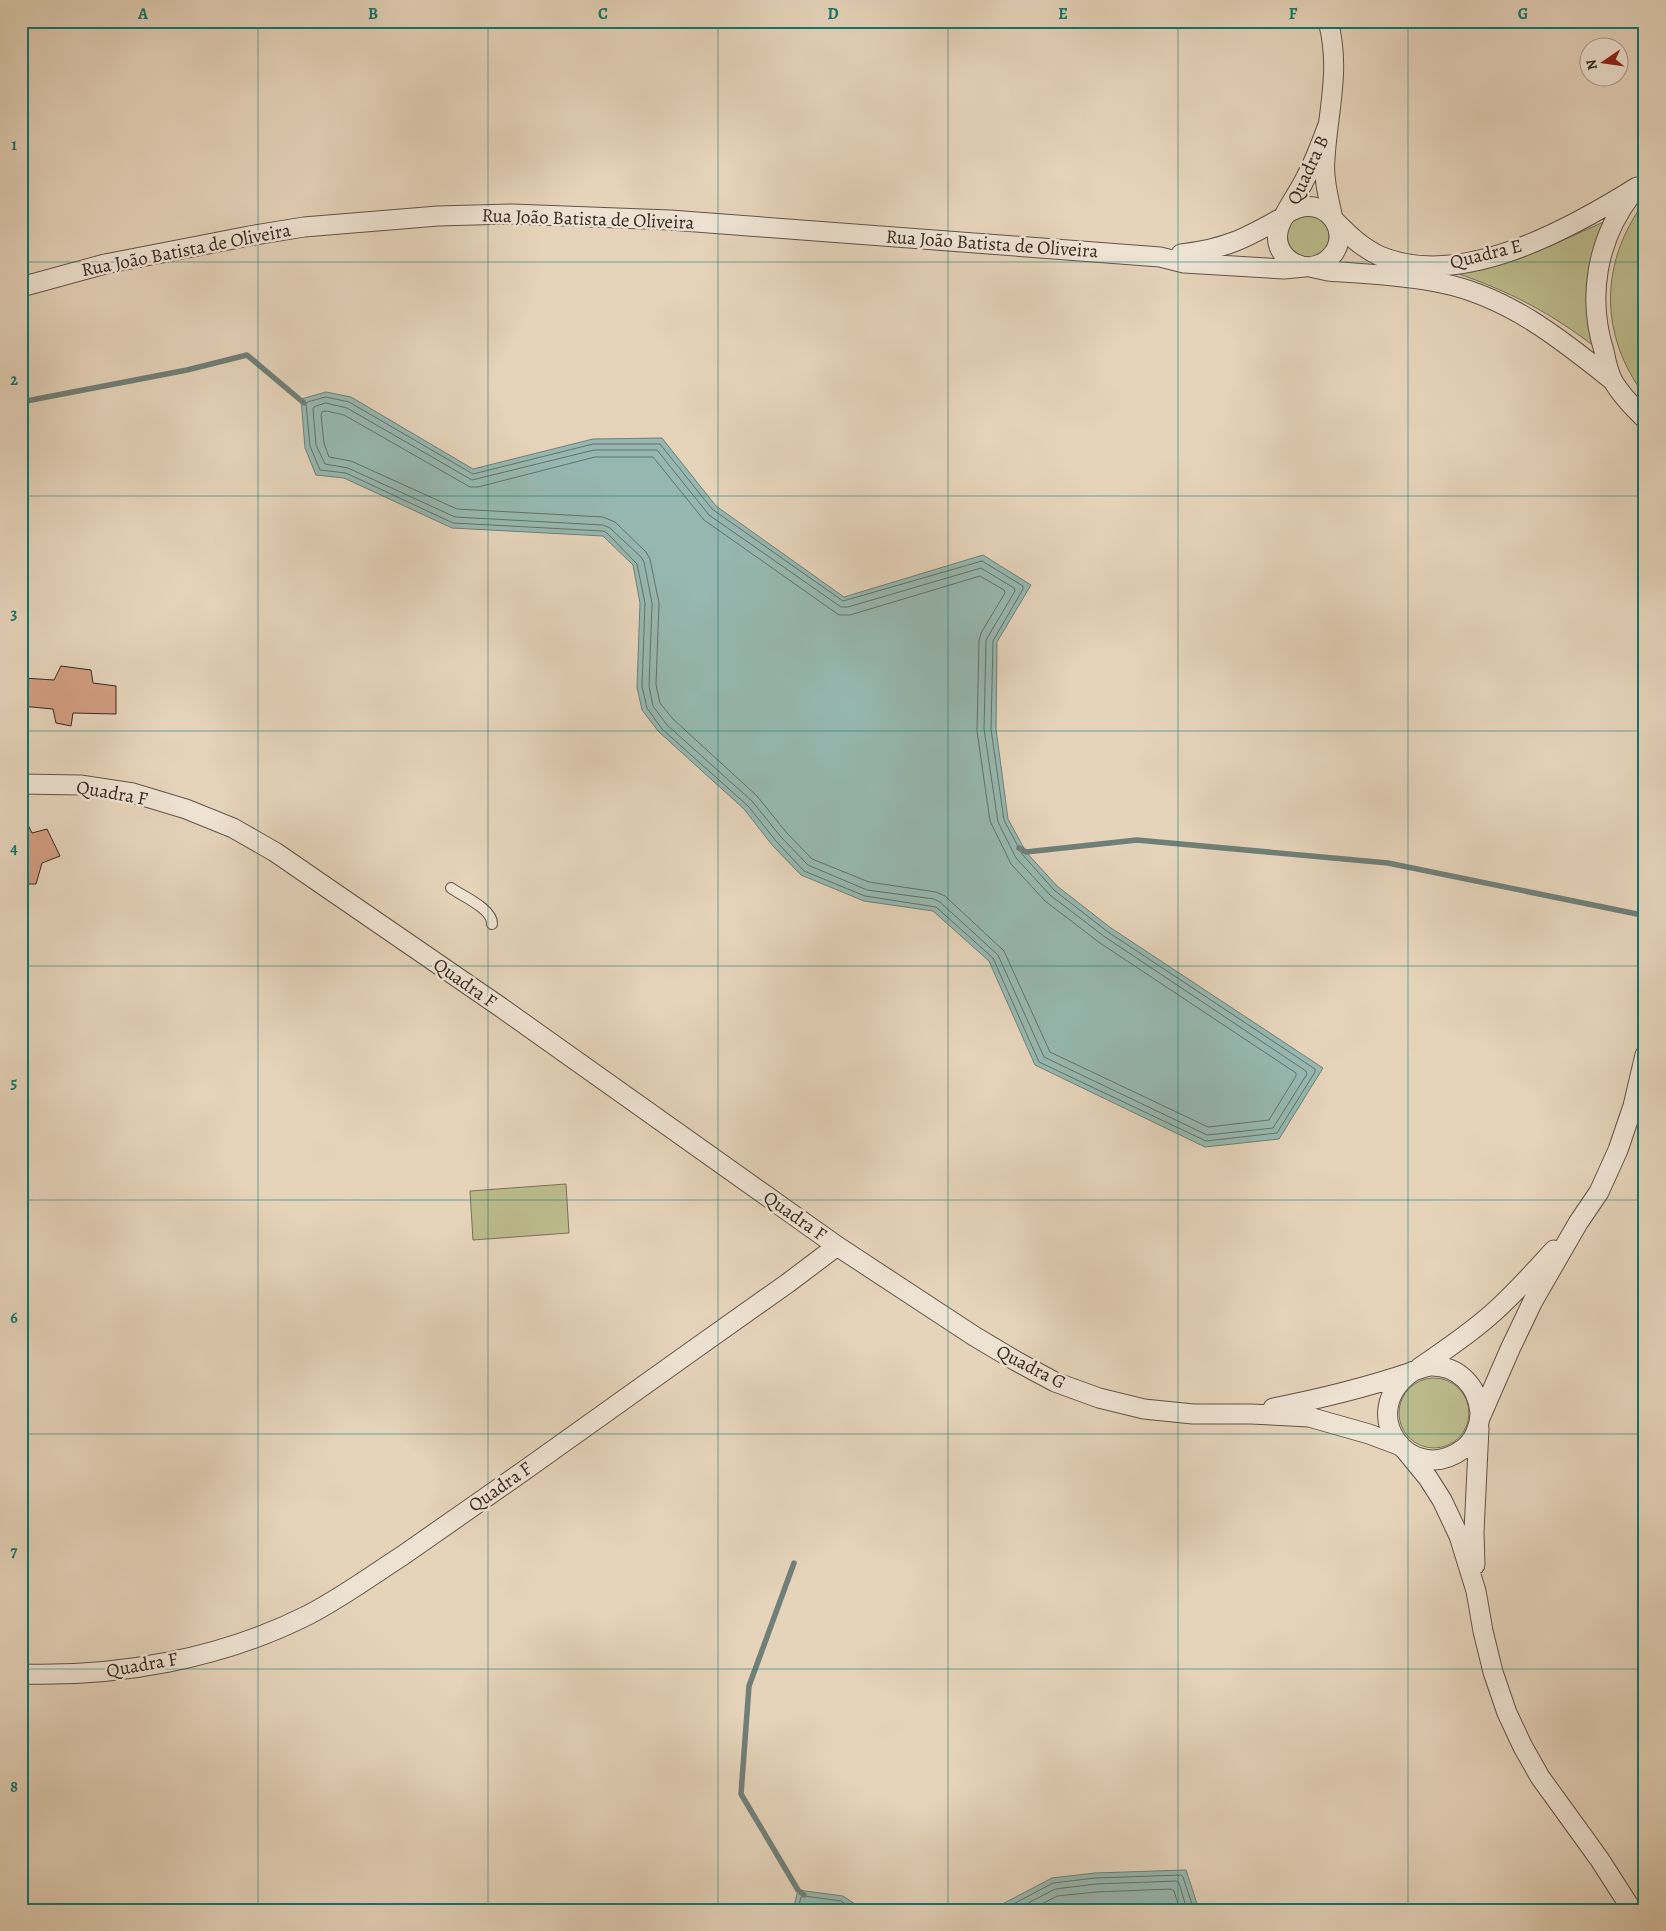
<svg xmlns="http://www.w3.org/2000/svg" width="1666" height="1931" font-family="Alegreya,serif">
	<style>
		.green { fill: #bbba8b; stroke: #797257 }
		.water { fill: #96b8b0; stroke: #707f78 }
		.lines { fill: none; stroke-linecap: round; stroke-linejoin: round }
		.shore { stroke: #66706a; stroke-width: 1 }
		.stream { stroke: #707f78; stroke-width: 5.5 }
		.building { fill: #d19d81; stroke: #372923 }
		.service-casing { stroke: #625449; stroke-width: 12 }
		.minor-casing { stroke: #625449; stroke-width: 21 }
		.service { stroke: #eee2d2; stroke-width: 10 }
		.minor { stroke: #eee2d2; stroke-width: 19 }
		.grid { fill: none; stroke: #0f766e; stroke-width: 1; stroke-opacity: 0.55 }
		.labels { text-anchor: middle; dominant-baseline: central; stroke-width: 5; stroke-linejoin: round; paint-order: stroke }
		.street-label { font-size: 19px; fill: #372923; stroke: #eee2d2 }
		.neatline { fill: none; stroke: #0f766e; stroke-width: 2 }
		.grid-label { font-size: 16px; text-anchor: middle; font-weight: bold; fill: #0f766e }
	</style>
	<rect width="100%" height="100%" fill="#e5d3ba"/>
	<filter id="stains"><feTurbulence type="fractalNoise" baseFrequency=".004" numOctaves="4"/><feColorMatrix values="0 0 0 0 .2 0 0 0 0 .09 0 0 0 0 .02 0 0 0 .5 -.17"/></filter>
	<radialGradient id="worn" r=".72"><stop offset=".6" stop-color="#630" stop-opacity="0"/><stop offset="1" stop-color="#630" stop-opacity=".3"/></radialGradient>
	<path class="green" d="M1645,201V396C1599,335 1599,263 1645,201Z
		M1287 236a21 21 0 1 1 42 0a21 21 0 1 1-42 0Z
		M1608,220L1595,347C1551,313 1509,291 1456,273L1519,257L1550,246Z
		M566,1184L569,1233L473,1240L470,1191Z
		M1399 1413a35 35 0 1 1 70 0a35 35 0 1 1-70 0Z"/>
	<path class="water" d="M326,392L351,397L473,469L593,439L662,438L716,506L844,597L983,555L1031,585L997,642L996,729L1008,819L1026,852L1057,886L1111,928L1323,1068L1279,1139L1205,1147L1035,1065L989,961L933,911L864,901L801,875L772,845L744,809L659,732L642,710L637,687L640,603L633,565L603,536L452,528L344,478L316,475L305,448L301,399Z
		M1186,1870L1199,1910H991L1052,1878L1095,1873Z
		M798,1890L843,1896L864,1910H793Z"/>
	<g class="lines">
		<path class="shore" d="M326,397L349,402L473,474L593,444H660L712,509L843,601L982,561L1023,586V589L993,641L991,729L1004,820L1022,854L1054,890L1108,932L1315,1069V1072L1277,1133L1206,1141L1039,1062L993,958L936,907L865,896L804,871L776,841L748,806L662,729L647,708L642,686L645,603L637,564L607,533L603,531L453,523L346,473L320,470L310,446L306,404L308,402Z
			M326,403L347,408L472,480L594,450H657L709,515L841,607H848L981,568L1014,588L1015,591L986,640L984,729L998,822L1016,858L1050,895L1105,937L1306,1071L1307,1074L1273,1128L1207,1135L1044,1057L998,955L940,902L934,899L867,890L808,865L781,837L752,801L667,725L653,706L649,686L652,603L644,562L641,557L610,528L603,525L455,517L348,468L325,464L316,445L313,409L314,407Z
			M327,411L344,415L470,487H478L595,457H653L704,520L839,615H850L980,576L1004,590L1005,593L981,633L979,641L977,731L990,821L1011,864L1045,901L1100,943L1296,1073V1076L1269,1120L1208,1127L1050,1052L1004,951L945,896L936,892L869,882L812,859L786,832L757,796L673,719L660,703L656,685L659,603L650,559L646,552L615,522L603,517L457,509L351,461L329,457L324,443L321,415L322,412Z
			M798,1910L801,1897L804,1896L841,1901L855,1910
			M1002,1910L1053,1883L1095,1878L1181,1875L1183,1877L1194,1910
			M1015,1910L1055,1889L1096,1884L1177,1881L1179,1883L1187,1910
			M1031,1910L1057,1896L1096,1892L1171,1889L1174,1891L1180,1910"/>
		<path class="stream" d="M21,402L187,370L247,355L304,403
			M1019,848L1026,852L1137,840L1388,863L1637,914
			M794,1563L749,1686L741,1794L798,1890L804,1895"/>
	</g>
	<path class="building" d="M61,666L91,670L93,683L116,686V714L73,713L71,726L56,723L53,709L21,706L23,678L54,680Z
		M27,823L32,833L47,829L60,856L42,863L36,884H23L21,871V825Z"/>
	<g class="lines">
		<g class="service-casing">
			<path id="service" d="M451,888C462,896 493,909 492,924"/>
		</g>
		<g class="minor-casing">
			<path id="minor" d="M1328,21C1341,69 1328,110 1325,158C1323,179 1329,199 1333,219
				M1631,195C1597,240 1587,297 1604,351C1606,361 1608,372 1613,381C1621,395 1633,407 1645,419
				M1286,214C1326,188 1357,237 1327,260C1319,266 1311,268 1302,266C1286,262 1275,248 1278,232C1280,218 1297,195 1304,181C1314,163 1321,144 1328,125
				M1335,221C1348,234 1362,248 1380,256C1461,290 1570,229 1637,187
				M1181,254C1226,249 1246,238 1285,216
				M1310,267L1328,271C1365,274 1404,275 1441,283C1507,296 1561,339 1612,380
				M21,287L105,264L249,236L304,227L438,216L512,214L670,220L1160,257L1184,263L1284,269L1305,267
				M21,784L80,785L133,793L186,809L233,828L275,852L499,1006L837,1246L974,1336L1016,1361L1055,1382L1099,1398L1144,1409L1193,1414H1251L1309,1417L1369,1434L1401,1446
				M1419,1368C1442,1352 1465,1337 1487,1318C1511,1298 1532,1274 1554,1250
				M1273,1408C1319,1399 1364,1388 1409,1373C1416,1370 1423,1367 1430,1366C1458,1365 1478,1386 1480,1413C1480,1426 1474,1441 1463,1449C1411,1488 1354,1413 1412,1372
				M1480,1418L1511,1347L1533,1301L1578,1223L1599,1192L1618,1150L1633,1106L1645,1055
				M1405,1450L1428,1478L1442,1500L1459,1536L1476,1591L1483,1631L1493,1672L1507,1713L1523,1747L1540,1777L1600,1860L1632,1910
				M1475,1565L1474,1532L1479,1428
				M21,1674C118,1677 221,1659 308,1615C341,1598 371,1576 402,1556C443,1527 484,1499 525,1470C613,1407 700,1345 788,1283L837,1246"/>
		</g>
		<use href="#service" class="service"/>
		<use href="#minor" class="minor"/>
	</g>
	<path class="grid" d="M258,21V1910M488,21V1910M718,21V1910M948,21V1910M1178,21V1910M1408,21V1910M21,262H1645M21,496H1645M21,731H1645M21,966H1645M21,1200H1645M21,1434H1645M21,1669H1645"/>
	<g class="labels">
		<g class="street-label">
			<text transform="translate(1308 170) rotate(-65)">Quadra B</text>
			<text transform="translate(588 219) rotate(2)">Rua João Batista de Oliveira</text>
			<text transform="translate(992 244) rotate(4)">Rua João Batista de Oliveira</text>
			<text transform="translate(186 250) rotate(-11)">Rua João Batista de Oliveira</text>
			<text transform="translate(1486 254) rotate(-14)">Quadra E</text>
			<text transform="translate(112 793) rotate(10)">Quadra F</text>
			<text transform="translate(465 983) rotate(35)">Quadra F</text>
			<text transform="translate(795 1216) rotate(35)">Quadra F</text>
			<text transform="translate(1031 1367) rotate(27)">Quadra G</text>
			<text transform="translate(500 1487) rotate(-35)">Quadra F</text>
			<text transform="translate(142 1665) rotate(-10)">Quadra F</text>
		</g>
	</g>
	<rect width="1666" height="1931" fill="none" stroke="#e5d3ba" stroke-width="55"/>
	<g transform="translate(1604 62) rotate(257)"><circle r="24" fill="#eee2d2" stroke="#a5988c"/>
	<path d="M0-4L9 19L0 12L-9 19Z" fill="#8f2418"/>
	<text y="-8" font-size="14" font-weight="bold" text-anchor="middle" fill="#372923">N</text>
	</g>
	<rect x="28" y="28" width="1610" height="1876" class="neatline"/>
	<g class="grid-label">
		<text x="143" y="19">A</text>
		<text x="373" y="19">B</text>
		<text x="603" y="19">C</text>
		<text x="833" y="19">D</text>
		<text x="1063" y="19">E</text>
		<text x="1293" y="19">F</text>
		<text x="1523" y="19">G</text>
		<text x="14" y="150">1</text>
		<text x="14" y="385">2</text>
		<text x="14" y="619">3</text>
		<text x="14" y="854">4</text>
		<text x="14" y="1088">5</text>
		<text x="14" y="1323">6</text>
		<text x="14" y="1557">7</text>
		<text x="14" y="1792">8</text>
	</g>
	<rect width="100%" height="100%" filter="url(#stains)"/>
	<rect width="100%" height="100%" fill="url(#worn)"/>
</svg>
